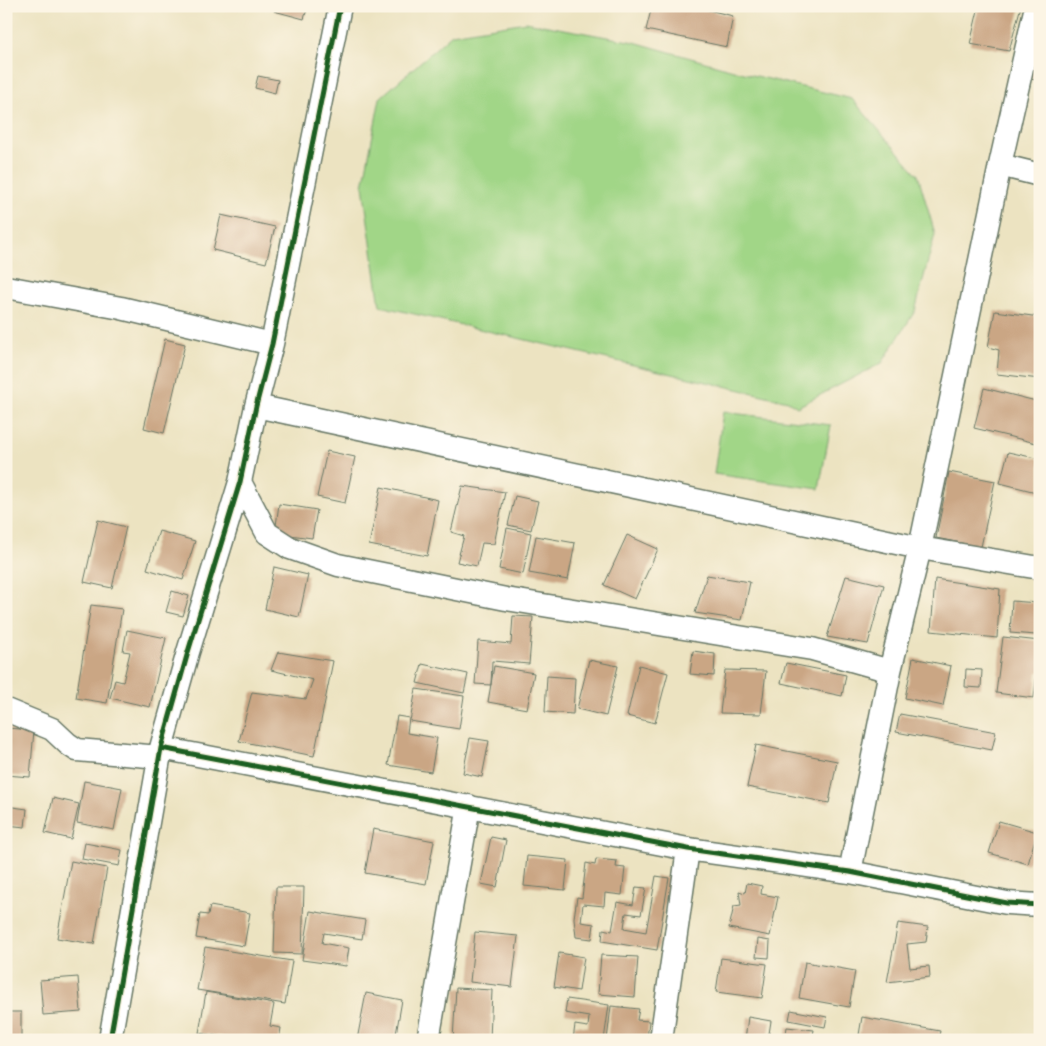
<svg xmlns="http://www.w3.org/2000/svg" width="1046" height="1046" font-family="Delius,sans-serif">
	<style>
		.pitch { fill: #a1d687; stroke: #608a5e }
		.building { fill: #caa684 }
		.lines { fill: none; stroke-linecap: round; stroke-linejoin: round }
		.minor-casing { stroke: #677765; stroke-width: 25 }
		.minor { stroke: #fff; stroke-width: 22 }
		.cycleway-casing { stroke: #fcf5e5; stroke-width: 8 }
		.cycleway { stroke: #1b5e20; stroke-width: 5 }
	</style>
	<rect width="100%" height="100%" fill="#fcf5e5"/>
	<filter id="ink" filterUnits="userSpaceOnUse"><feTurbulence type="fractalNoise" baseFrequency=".02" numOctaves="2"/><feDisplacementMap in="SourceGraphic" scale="10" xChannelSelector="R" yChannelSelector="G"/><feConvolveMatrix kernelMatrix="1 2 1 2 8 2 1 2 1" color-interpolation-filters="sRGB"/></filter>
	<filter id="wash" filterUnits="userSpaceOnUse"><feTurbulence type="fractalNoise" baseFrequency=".0096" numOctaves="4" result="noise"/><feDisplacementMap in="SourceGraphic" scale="20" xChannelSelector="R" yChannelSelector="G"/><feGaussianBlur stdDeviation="1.12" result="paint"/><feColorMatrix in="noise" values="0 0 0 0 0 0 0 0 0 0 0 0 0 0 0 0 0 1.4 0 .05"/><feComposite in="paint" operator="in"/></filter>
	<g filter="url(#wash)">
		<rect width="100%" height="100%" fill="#ece3c1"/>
		<path class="pitch" d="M526,22L634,42L744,73L852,99L918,175L935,234L915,311L882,363L797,407L788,401L380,306L363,186L380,98L452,34Z
			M723,412L831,425L819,489L714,474Z"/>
		<g id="blocks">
			<path class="building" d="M276,6H308L304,19L274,11Z
				M652,6H692L733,16L727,47L646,30Z
				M979,6H1021L1009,51L970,44Z
				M1040,11V81L1026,78Z
				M258,76L278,80L275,93L255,88Z
				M221,215L275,227L266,263L213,250Z
				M995,311L1040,317V379L997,374L999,350L988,347Z
				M165,339L185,344L164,433L144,428Z
				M984,388L1040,402V444L974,428Z
				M327,451L355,457L345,503L317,497Z
				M1008,452L1040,459V493L1000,483Z
				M949,472L995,481L981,547L936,538Z
				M462,486L505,492L494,544L482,543L477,566L457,562L464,536L451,532Z
				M381,487L438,500L427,556L369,545Z
				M515,496L538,501L531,530L508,525Z
				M279,504L317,510L312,538L275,533Z
				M98,520L126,527L112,588L84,582Z
				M507,528L531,533L523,574L499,569Z
				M159,531L195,541L183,580L147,569Z
				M627,535L658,549L635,599L604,585Z
				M536,536L575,543L568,580L529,573Z
				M274,567L308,575L299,617L265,609Z
				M707,575L750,582L742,620L695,613Z
				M846,576L884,585L868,644L827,637Z
				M935,579L1000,589L997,638L931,631Z
				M172,591L189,596L183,616L166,612Z
				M1012,601L1038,603L1036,635L1010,633Z
				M91,605L122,609L107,703L76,698Z
				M513,616L533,617L529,664L492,661L491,685L475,684L478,641L511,644Z
				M127,630L166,638L150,707L110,698L115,680L123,682L130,652L123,651Z
				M1003,637L1040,641V672H1037L1034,698L996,693Z
				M693,651L715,654L714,676L690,674Z
				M278,652L333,661L314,756L239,741L252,692L306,699L313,680L271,670Z
				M913,658L951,666L943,706L905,698Z
				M589,660L618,666L606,716L577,709Z
				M786,663L846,675L842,696L781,683Z
				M422,664L468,674L464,693L417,683Z
				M639,665L668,673L655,723L627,716Z
				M494,666L534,673L527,709L488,702Z
				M966,669L982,670L981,688L965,687Z
				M725,670L766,671L761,714L720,713Z
				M547,676L575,678L573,714L545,712Z
				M416,689L464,696L459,729L410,721Z
				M900,714L996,732L992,750L896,732Z
				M397,716L409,718L407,733L437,738L431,772L388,765Z
				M6,728L34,730L30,777L6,775Z
				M470,738L489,741L482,777L463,773Z
				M756,745L837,761L829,803L747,787Z
				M84,781L122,788L114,830L77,823Z
				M53,798L79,804L71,839L45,833Z
				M6,806L27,809L25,827L6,825Z
				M999,821L1037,832L1028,864L989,853Z
				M373,829L434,841L426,884L365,873Z
				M491,837L506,840L497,887L481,884Z
				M85,843L122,850L119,866L82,859Z
				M527,856L568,860L565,890L524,886Z
				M596,859L617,861L616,867L625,868L622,895L605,893L604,906L583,904L581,922L594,924L592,939L576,937L574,918L577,897L582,898L586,863L595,865Z
				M71,861L107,868L94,944L57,938Z
				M656,876L669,878L657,950L602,941L603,929L612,931L617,902L633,905L636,887L646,888L641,915L626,913L624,928L646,932Z
				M747,883L762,886L761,894L778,897L770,936L729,928L734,906L741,905L739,891L745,893Z
				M276,887H304L302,954L274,953Z
				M210,906L250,913L244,946L196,938L200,914L208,915Z
				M310,911L365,920L362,939L324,933L322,943L349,948L346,966L302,960Z
				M898,923L928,927L926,942L907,944L910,968L929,966L930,977L887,982Z
				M475,932L518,936L512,987L470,982Z
				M758,939L770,941L769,958L756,957Z
				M205,947L292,961L285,1004L197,990Z
				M559,953L584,957L579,991L554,987Z
				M601,955L638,957L635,997L598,994Z
				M721,958L767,964L762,998L716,992Z
				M805,962L855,971L849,1007L799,998Z
				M78,977L81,1012L43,1015L40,980Z
				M456,988L492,990L490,1040H453Z
				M206,992L274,1004L270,1026L281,1028L279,1040H241L199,1033Z
				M366,993L402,1000L395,1040H357Z
				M567,999L609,1005L604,1040H573L575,1025L588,1027L589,1017L565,1013Z
				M611,1006L639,1009L637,1020L649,1021L647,1040H607Z
				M791,1010L827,1017L825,1027L789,1020Z
				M6,1012H21V1040H6Z
				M748,1017L771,1021L768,1040H745Z
				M862,1017L940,1031L938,1040H885L859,1035Z
				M787,1027L814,1030L812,1040H785Z"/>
		</g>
	</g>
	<g filter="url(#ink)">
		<use href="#blocks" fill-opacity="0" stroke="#677765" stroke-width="1"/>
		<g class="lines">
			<g class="minor-casing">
				<path id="minor" d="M1000,165L1040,175
					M6,287L121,308L272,344
					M256,406L920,548L1040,568
					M240,482L267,533L290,548L338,565L506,599L812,649L890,671
					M6,710L52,729L68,744L77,750L160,757
					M161,748L688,849L850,872L1007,903L1040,905
					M850,872L890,671L920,548L1000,165L1036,6
					M110,1040L161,748L188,652L240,482L256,406L272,344L340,6
					M428,1040L469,806
					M661,1040L688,849"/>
			</g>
			<use href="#minor" class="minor"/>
			<g class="cycleway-casing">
				<path id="cycleway" d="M161,748L688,849L850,872L1007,903L1040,905
					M110,1040L161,748L188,652L240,482L256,406L272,344L340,6"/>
			</g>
			<use href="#cycleway" class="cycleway"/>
		</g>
	</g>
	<rect width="1046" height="1046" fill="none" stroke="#fcf5e5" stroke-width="25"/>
</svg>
